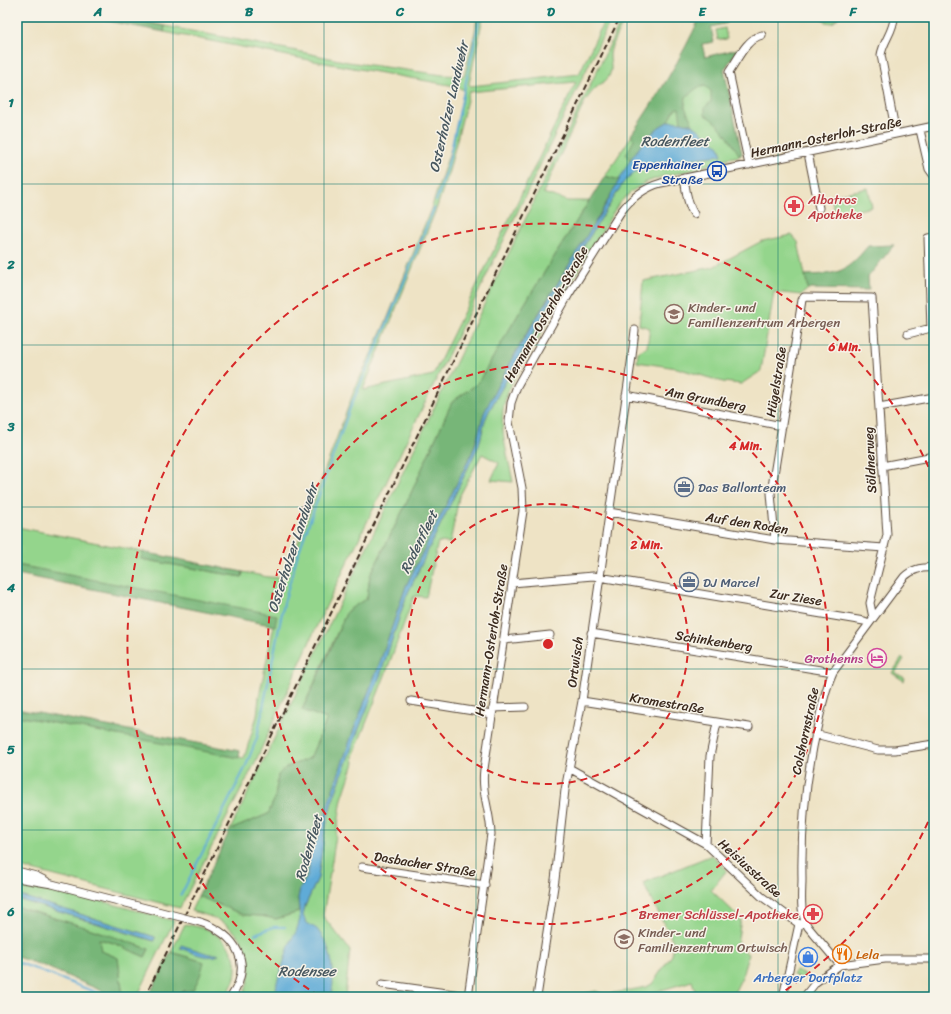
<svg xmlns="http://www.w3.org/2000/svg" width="951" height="1014" font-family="Sriracha,sans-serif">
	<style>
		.green { fill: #94d58c; stroke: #688055; fill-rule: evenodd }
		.forest { fill: #77b678; stroke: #59704b }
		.water { fill: #5eabd7; stroke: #4c6a7a }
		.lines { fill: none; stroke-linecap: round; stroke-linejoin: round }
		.stream { stroke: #5eabd7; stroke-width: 2 }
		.minor-casing { stroke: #564637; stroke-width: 9 }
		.minor { stroke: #fff; stroke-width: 7 }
		.rail { stroke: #3b2a1e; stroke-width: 2; stroke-dasharray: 6 3; stroke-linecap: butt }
		.minor-bridge-casing { stroke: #564637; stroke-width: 9; stroke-linecap: butt }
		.minor-bridge { stroke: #fff; stroke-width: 7 }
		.grid { fill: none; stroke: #0f766e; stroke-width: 1; stroke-opacity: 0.55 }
		.ring { fill: none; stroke: #d62828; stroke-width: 2; stroke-dasharray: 7 5 }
		.labels { text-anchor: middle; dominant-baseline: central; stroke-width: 3; stroke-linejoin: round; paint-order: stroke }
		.street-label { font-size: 13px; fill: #3b2a1e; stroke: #f7f3e8 }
		.transit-label { font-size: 13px; fill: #164399; stroke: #f7f3e8; text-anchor: end }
		.health-label { font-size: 13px; fill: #be3a42; stroke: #f7f3e8; text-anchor: start }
		.education-label { font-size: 13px; fill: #785e54; stroke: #f7f3e8; text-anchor: start }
		.service-label { font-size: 13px; fill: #4e5e75; stroke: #f7f3e8; text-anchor: start }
		.hotel-label { font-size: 13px; fill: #b23c85; stroke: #f7f3e8; text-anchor: end }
		.food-label { font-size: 13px; fill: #c56008; stroke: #f7f3e8; text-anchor: start }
		.shop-label { font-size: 13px; fill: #366cbe; stroke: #f7f3e8 }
		.water-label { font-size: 14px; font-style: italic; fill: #47575f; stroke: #f7f3e8 }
		.centre { fill: #d62828; stroke: #f7f3e8; stroke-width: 2 }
		.ring-label { font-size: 12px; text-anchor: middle; font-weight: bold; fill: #d62828; stroke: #f7f3e8; stroke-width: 3; stroke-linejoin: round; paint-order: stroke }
		.neatline { fill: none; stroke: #0f766e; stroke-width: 1.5 }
		.grid-label { font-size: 13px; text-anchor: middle; font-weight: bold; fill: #0f766e }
	</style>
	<rect width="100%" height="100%" fill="#f7f3e8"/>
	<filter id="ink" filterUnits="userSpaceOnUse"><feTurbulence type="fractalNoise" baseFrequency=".025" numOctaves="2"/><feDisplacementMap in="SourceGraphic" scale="8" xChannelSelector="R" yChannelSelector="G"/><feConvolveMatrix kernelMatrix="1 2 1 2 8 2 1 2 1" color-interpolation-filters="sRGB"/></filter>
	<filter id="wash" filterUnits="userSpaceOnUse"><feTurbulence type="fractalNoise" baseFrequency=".012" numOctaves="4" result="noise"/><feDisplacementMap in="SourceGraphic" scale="16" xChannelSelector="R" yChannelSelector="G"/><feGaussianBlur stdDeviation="0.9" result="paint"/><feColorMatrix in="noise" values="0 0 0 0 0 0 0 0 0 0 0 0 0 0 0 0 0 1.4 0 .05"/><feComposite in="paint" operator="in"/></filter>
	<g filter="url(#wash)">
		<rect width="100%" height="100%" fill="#eee3c5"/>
		<path class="green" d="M477,17H483L469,84L471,86L579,74L606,17H612L319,621L254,765L180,908L17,866V716L244,758L257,716L259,697L276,616L17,565V527L143,552L141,559L242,577L243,572L268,577L285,578L354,391L388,317L432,206L453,142L464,90L455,86L314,61L164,32L165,26L297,51L348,62L443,75L464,76L475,32ZM576,82L433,375L363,390L437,207L449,171L469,92Z
			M623,17H626C621,28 611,42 610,55C610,63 613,68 609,76C606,82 601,83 597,87C592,91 589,96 585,101L543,193L568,201H589L522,308L478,383L452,402L407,502L370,576L367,598L347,611L302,710L327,719L310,758L285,768L278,775L275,798L268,814L230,830Z
			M820,17H839L833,23L825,22Z
			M725,28L727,39L718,40L716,30Z
			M738,49L724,70L742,154L740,156L724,159L693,170L661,177L644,183L631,192L619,203C590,251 561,299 533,347C522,366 506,388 503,410C500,433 509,460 513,482L491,480L499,463L482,454L459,497L450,543L438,542L426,597L414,596L384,678L353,756L354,763L342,799L323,916L350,950L345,997H242C259,967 247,932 214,918C207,915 198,913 191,911L198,896L244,915L261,916L276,919L303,911L318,878L324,836L331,805L356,736L380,676L406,597L429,548L479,445L485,420L489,411L567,273L623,183L619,180L605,176L663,88L676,64Z
			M868,188L872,207L835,215L831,196Z
			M792,235L798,242L808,289L801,295L774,292L761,371L741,384L723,382L677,368L637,362L638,352L647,347L650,328L639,325L643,281L713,267L762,241Z
			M902,658L904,659L895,673L905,678L904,681L892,673Z
			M712,855L727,870L711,890L741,919L737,945L748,954L742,977L732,997H697L692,981L638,997H570L596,991L604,995L646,987L652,984L672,955L674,943L643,883Z
			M20,881L51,887L174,921L137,997H123L118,958L101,951L98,939L114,943L145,957L149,949L88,928L17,907V899L154,941L155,937L17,895Z
			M185,924C193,926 204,927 212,932C237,946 245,974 224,997H179L204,962L171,952Z
			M796,970L805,974L802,980L793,975Z"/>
		<path class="forest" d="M87,17H123L165,26L164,32Z
			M700,17H726L727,23L711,27L714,42L702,44L705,57L738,49L724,70L742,154L740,156C730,140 721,124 705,115V107L711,102V91L705,86L697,88L686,97L685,107L693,125L681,122L679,108L675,109L669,121L659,127L645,140L630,160L626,155L634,140L631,135C657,97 681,59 700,17Z
			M605,176L619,180C582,250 534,314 498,385C492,397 486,409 482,421C478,432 476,443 472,453L406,586L379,665L354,729L318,839L311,850L309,859V869L307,877L300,889L298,898L299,912L276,919L261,916L244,915L198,896L230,830L268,814L275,798L278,775L285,768L310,758L327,719L302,710L328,655L347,611L367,598L370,576L407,502L452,402L478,383L522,308Z
			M894,245L868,277L869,290L808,289L805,275C840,274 845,273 868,246Z
			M143,552L243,572L242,577L141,559Z
			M17,565L277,615L275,626L17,574Z
			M17,709L240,751L239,758L17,716Z
			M17,907L88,928L149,949L145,957L114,943L99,939L101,951L118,958L123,997H116L44,966L17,957Z
			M171,952L204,962L200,976L193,990L183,991L179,997H148Z"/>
		<path class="water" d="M669,121L681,122L693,125L719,146L722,155L660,162L644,166L631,175L623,183L567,273L489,411L485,420L479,445L429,548L406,597L380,676L356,736L331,805L324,836L318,878L305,906L303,916L307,923L317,929L326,942L331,958L333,983L331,997H275L277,982L291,940L296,932L300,919L298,898L300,889L307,877L309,869V859L311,850L318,839L329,801L354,729L379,665L406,586L472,453L476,443L484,413L498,385L525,337L605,206L630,160L645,140L659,127Z
			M17,895L155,937V941L17,899Z
			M181,945L209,954H217L219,955C206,960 192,952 180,948Z"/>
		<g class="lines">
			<path class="stream" d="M436,201L447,169L480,17
				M181,895L245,768L257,738L284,603L297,557L350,408L388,321L434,208
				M255,934L274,927H285
				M17,962L108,997"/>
		</g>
	</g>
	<g filter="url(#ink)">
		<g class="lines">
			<g class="minor-casing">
				<path id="minor" d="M894,17C894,31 883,41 881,55L896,134
					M920,130L929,169L934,176
					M808,153L819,208
					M749,165L729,72C738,59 746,39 762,35
					M684,178C686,190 687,204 694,214
					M908,334L931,328L928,238L934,237
					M626,395L782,426
					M879,407L934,397
					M882,466L934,456
					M609,512L775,540L884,548
					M775,540L771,493L802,300L804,297L872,298L887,535L870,603L873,618
					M512,583L593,576L864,621L869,623
					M591,633L833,672
					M504,640L550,635
					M411,701L492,714
					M582,701L749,727
					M493,708L525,707
					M815,734L878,750H895L934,744
					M569,768L706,844L761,896L799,924L805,923
					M706,844L710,756L717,723
					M362,867L485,885
					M17,871L36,876L46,881
					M17,878L52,884L169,914
					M200,922C236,934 254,963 231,997
					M840,965L808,927C799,913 802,894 802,879C801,827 806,775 818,724C822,706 825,689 833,672L904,577C913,568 922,568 934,567
					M382,984L468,996
					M468,997L491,834C490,810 481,793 484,769L523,511L522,488L509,422L511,403L517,386L569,294L620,213C631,198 643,188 661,183L934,126
					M537,997L555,880L565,790L582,701L632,356L635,330
					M783,997L799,924
					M804,997L816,982L840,965L885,959H934"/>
			</g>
			<use href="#minor" class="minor"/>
			<path class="rail" d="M145,997L620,17"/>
			<g class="minor-bridge-casing">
				<path id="minor-bridge" d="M169,914L200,922"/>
			</g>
			<use href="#minor-bridge" class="minor-bridge"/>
		</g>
	</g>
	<path class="grid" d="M173,17V997M324,17V997M476,17V997M627,17V997M778,17V997M17,184H934M17,345H934M17,507H934M17,669H934M17,830H934"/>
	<g class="ring">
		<circle cx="548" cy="644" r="140"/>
		<circle cx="548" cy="644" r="280"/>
		<path d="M933 811A420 420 0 0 1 777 996M319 996A420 420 0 1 1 933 477"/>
	</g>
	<defs>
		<g id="bus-ring" transform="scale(1)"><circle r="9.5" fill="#f7f3e8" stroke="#1a4fb4" stroke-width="1.5"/><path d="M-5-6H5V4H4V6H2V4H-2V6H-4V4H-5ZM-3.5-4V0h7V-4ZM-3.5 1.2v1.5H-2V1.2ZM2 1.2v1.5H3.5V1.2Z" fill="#1a4fb4"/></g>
		<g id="pharmacy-ring" transform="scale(1)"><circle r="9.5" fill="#f7f3e8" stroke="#e0444e" stroke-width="1.5"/><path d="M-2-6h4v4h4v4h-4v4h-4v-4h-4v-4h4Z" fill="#e0444e"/></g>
		<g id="school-ring" transform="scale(1)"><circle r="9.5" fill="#f7f3e8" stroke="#8d6e63" stroke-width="1.5"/><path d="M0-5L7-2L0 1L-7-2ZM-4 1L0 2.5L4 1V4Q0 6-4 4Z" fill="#8d6e63"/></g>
		<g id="office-ring" transform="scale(1)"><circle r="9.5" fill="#f7f3e8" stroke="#5c6f8a" stroke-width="1.5"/><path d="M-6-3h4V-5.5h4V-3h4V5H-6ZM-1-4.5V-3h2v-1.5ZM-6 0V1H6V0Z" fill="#5c6f8a"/></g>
		<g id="hotel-ring" transform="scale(1)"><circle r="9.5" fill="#f7f3e8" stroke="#d1479c" stroke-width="1.5"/><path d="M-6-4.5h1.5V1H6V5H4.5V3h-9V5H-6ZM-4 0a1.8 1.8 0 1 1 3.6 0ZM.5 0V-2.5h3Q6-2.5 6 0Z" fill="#d1479c"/></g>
		<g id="restaurant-ring" transform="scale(1)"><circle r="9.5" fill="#f7f3e8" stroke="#e8710a" stroke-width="1.5"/><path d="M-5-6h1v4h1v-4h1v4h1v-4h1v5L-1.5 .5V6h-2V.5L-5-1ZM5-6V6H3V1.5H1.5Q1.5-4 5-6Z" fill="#e8710a"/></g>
		<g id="shop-ring" transform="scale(1)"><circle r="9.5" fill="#f7f3e8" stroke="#3f7fe0" stroke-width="1.5"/><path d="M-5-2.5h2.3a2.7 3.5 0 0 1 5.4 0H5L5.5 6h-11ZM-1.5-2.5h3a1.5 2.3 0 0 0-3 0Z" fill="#3f7fe0"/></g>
	</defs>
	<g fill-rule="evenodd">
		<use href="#bus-ring" x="717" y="171"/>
		<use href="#pharmacy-ring" x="794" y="206"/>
		<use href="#school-ring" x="674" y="314"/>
		<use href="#office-ring" x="684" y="487"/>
		<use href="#office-ring" x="689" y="582"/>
		<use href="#hotel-ring" x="877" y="658"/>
		<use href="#pharmacy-ring" x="813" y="914"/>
		<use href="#school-ring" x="624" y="939"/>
		<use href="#restaurant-ring" x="842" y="954"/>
		<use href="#shop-ring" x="808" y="957"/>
	</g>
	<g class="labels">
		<g class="street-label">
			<text transform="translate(826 137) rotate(-12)">Hermann-Osterloh-Straße</text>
			<text transform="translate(546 314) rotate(-60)">Hermann-Osterloh-Straße</text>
			<text transform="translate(776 382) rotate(-81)">Hügelstraße</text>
			<text transform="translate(706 399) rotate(11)">Am Grundberg</text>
			<text transform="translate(870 460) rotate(-93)">Söldnerweg</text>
			<text transform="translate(747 523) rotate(9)">Auf den Roden</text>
			<text transform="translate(796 597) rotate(9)">Zur Ziese</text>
			<text transform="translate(491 640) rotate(-81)">Hermann-Osterloh-Straße</text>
			<text transform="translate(714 641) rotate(9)">Schinkenberg</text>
			<text transform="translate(575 662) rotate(-82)">Ortwisch</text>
			<text transform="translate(667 703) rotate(9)">Kromestraße</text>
			<text transform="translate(805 731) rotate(-78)">Colshornstraße</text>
			<text transform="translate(425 864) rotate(9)">Dasbacher Straße</text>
			<text transform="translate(750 868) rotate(42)">Heisiusstraße</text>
		</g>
		<g class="transit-label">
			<text x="703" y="164">Eppenhainer<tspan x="703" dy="15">Straße</tspan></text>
		</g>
		<g class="health-label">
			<text x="808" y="199">Albatros<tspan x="808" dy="15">Apotheke</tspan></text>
			<text x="799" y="914" text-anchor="end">Bremer Schlüssel-Apotheke</text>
		</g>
		<g class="education-label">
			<text x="688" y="307">Kinder- und<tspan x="688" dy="15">Familienzentrum Arbergen</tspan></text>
			<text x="638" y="932">Kinder- und<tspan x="638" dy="15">Familienzentrum Ortwisch</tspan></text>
		</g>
		<g class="service-label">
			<text x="698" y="487">Das Ballonteam</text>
			<text x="703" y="582">DJ Marcel</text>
		</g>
		<g class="hotel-label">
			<text x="863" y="658">Grothenns</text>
		</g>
		<g class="food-label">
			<text x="856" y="954">Lela</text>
		</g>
		<g class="shop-label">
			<text x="808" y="977">Arberger Dorfplatz</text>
		</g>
		<g class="water-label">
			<text transform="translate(449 107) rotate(-77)">Osterholzer Landwehr</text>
			<text x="675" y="141">Rodenfleet</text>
			<text transform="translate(419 542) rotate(-64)">Rodenfleet</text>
			<text transform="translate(293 548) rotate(-72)">Osterholzer Landwehr</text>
			<text transform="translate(309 848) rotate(-74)">Rodenfleet</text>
			<text x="307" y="971">Rodensee</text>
		</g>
	</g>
	<circle cx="548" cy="644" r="6" class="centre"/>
	<g class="ring-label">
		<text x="845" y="351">6 Min.</text>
		<text x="746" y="450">4 Min.</text>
		<text x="647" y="549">2 Min.</text>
	</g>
	<rect width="951" height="1014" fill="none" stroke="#f7f3e8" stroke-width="44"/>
	<rect x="22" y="22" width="907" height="970" class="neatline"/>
	<g class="grid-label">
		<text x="98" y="16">A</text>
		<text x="249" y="16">B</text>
		<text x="400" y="16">C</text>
		<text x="551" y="16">D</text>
		<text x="702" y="16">E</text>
		<text x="853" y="16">F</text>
		<text x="11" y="107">1</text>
		<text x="11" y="269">2</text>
		<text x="11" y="431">3</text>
		<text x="11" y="592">4</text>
		<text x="11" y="754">5</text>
		<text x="11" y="916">6</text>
	</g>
</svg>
